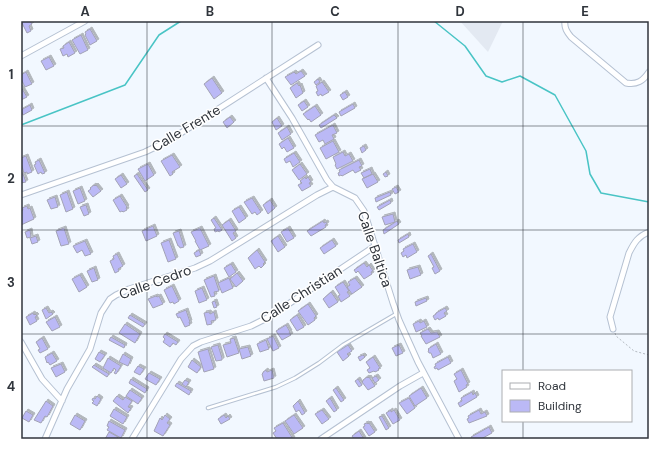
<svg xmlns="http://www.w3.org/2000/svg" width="670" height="460" font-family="'DM Sans',sans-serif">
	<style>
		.built { fill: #e3e9f2 }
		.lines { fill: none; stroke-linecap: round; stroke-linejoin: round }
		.stream { stroke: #49c4c5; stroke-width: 1.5 }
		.building { fill: #bbb9f6; stroke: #a2a2b5; filter: url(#shadow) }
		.service-casing { stroke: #b5c1d2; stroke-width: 4.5 }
		.minor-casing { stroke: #b5c1d2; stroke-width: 7 }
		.path { stroke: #b4bac1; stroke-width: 1; stroke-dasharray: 2 2; stroke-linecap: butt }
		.service { stroke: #fff; stroke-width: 2.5 }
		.minor { stroke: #fff; stroke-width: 5 }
		.grid { fill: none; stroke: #30353c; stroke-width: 1; stroke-opacity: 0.55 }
		.labels { text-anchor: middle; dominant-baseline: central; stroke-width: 3; stroke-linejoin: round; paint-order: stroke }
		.street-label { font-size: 14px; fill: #30353c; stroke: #fff }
		.neatline { fill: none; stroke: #30353c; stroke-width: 1.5 }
		.grid-label { font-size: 13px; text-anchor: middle; font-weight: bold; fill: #30353c }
	</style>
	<defs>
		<filter id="shadow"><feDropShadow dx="2" dy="-2" stdDeviation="0" flood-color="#0004"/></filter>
	</defs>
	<rect width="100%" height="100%" fill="#f2f8ff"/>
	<path class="built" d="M460,21H503L488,52Z"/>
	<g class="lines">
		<path class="stream" d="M434,21L465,46L486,76L502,82L520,76L555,95L586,151L590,174L601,193L649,202
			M21,125L125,85L159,35L181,21"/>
	</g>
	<path class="building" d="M21,21H30L32,24L29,26L31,31L27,33Z
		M90,29L97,41L90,45L85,35L86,34L85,32Z
		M81,35L88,50L80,54L72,40Z
		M69,42L75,53L68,57L67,54L63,56L60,49L64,48L63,46Z
		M49,57L54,66L46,70L41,61Z
		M301,71L305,76L291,85L285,77L294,72L296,74Z
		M26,72L32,84L25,87L21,79V75Z
		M212,78L222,93L214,99L204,84Z
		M318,79L320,82L316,85L314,82Z
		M322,82L329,92L322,96L321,94L318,96L316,92L318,91L316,86Z
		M297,83L299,86L300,85L303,93L296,98L290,88Z
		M21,87L27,97L21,100Z
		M345,92L348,97L343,100L340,95Z
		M304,101L308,107L302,111L298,105Z
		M353,104L355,108L341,116L339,112Z
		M30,105L32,110L23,115L21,110Z
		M315,106L321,115L311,122L309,119L308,120L303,114Z
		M334,115L337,118L321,128L319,125Z
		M230,117L234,122L227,128L223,122Z
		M277,118L282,126L276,130L272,122Z
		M333,125L337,133L332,135L334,139L325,144L323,140L319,142L315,135Z
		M287,127L291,134L282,140L278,133Z
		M288,138L294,148L287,152L284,147L282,149L279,144Z
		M333,141L339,152L326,159L320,148Z
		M364,146L366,150L362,153L360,148Z
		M343,152L345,156L349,154L353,161L337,169L335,165L336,164L333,157Z
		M294,153L300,162L293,167L290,161L286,163L284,159Z
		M172,155L180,167L172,172L173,174L170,176L161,161Z
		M26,156L32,172L27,174V172L24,173L21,163V158Z
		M39,160L45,173L42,174L41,172L38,174L34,165L36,164L35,162Z
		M359,160L362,166L359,167L361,170L355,173L353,170L342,176L341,175L339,176L338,173L340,172L339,170Z
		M148,164L154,175L145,181L138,169Z
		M300,164L307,174L299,180L292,170Z
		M370,169L372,174L364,178L361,173Z
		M386,172L388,176L385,177L383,174Z
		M21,174H23L26,182L21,183Z
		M137,174L148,190L145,192L134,176Z
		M373,174L378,182L367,188L362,179Z
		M121,175L127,184L121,188L115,179Z
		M305,177L306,179L308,177L311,182L309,183L311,186L302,191L298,185L302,183L300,181Z
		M94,185L95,186L96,185L101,191L93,197L88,191L91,189L90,188Z
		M396,187L399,192L395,194L392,189Z
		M80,188L85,201L78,204L73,191Z
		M67,192L73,209L66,212L60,195Z
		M390,192L391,195L376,202L375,198Z
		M120,196L127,207L126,208L127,210L123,212L122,211L120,212L113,200Z
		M55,197L58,207L51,209L47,200Z
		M252,198L261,212L257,215L255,212L252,214L244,202Z
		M270,200L275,208L268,214L263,205Z
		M390,200L391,203L379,210L377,207Z
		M86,205L89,214L84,216L80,207Z
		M27,206L28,209L30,208L34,219L21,225V211L23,210L22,208Z
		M239,207L246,218L239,223L232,211Z
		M393,214L395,222L385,225L382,217Z
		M214,218L222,230L219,232L218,231L215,232L214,229L216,228L211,220Z
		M229,220L236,231L233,233L236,238L232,241L222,225Z
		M323,221L324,223L326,222L327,224L325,225L326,227L311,236L307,231Z
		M397,221L399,224L384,234L383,230Z
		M153,226L157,236L146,241L142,231Z
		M64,228L69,244L61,246L56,231Z
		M200,228L209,246L200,250L195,241H196L191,232Z
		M288,228L294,238L287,242L281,232Z
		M30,230L31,237L27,238L25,232Z
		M179,231L184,247L180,248L179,246H178L173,233Z
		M408,234L409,237L399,243L398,240Z
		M36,236L38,242L32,244L30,238Z
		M278,236L285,247L278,252L271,241Z
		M169,240L176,259L168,262L161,243Z
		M332,240L336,246L324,254L320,248Z
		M85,241L91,254L85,256L82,250L77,253L73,246Z
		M413,244L417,252L407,258L406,255L403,257L401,253L404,251L403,249Z
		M199,250L201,255L196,257L194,253Z
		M257,250L265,262L263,264L264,265L261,268L259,266L255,269L248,258Z
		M117,254L123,266L118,269L119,271L115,273L110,261L114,259L113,256Z
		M431,254L440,271L435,274L432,268L434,267L428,256Z
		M364,263L367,267L369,265L373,271L371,272L372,274L364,279L358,271L356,273L354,270Z
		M231,264L236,272L229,277L224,268Z
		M418,267L421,275L410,279L407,270Z
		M94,268L98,280L92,282L87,271Z
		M237,273L243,281L236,287L230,279Z
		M80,275L87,287L79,292L72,279Z
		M214,276L219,291L214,292L215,296L211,297L204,280Z
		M229,278L233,288L222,293L218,283Z
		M355,278L362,287L352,294L347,287L350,285L348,282Z
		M343,282L349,291L347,292L350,296L341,302L338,296L340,295L335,287Z
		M172,286L179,301L174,304L173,302L170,303L164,290Z
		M202,288L207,300L199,303L195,291Z
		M331,292L338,302L329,308L323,299Z
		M156,296L157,297L159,296L163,304L153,308L148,299Z
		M426,298L427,301L416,306L415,302Z
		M215,301L217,307L214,308L212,302Z
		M308,304L316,316L314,318L315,320L308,325L298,311Z
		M46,308L49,313L51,312L53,314L46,319L42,310Z
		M445,308L447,311L444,313L446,316L439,320L438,318L435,320L433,316L436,314V313Z
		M186,310L190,322H189L190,325L185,327L180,317L178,318L176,314Z
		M209,312L210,314L214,312L216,320L211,321L212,324L207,325L204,313Z
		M33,313L34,315L35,314L37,316L35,317L37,321L30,325L26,317Z
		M130,315L145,324L143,327L128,318Z
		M297,315L304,327L297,331L290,320Z
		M55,317L60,327L52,331L46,322Z
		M419,321L420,323L424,321L427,327L416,332L413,324Z
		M125,324L140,334L135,343L119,333Z
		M286,325L290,332H289L291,335L282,340L276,331Z
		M428,329L431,333L437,332L440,337L426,344L421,336H422L420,333Z
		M165,334L178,342L176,345L173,343L170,347L163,342L165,339L163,337Z
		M273,336L279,348L273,351L267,339Z
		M111,337L125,345L124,348L109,340Z
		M42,338L48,349L40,353L38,350L40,349L36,342Z
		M234,338L239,353L227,357L223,345L231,343L230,339Z
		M266,340L269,349L260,352L257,344Z
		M436,344L441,354L433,358L431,353H429L428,351L429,350L428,349Z
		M218,345L222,358V360L216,361L211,347Z
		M348,345L352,351L347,354L349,356L343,361L337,352Z
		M399,345L403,353L396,356L392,348Z
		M248,347L251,356L242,359L239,349Z
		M208,349L214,369L204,372L198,352Z
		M99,352L105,355L100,362L95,359Z
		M52,353L57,361L50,365L48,362L47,363L45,357Z
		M123,354L131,359L128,366L119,362Z
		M363,355L365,357L360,361L358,357Z
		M373,357L380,368L378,369L379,370L375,372L374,371L369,373L367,370L370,368L366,362Z
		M448,357L451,363L438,370L437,368L435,369L434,367L436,366L435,364Z
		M108,358L121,366L116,374L114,373L116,370L114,368L111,373L103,368Z
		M192,360L201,367L197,373L188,367Z
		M61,364L65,372L56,377L51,368Z
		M94,365L109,374L107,377L92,367Z
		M138,366L144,369L140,375L134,372Z
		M266,370L267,372L272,370L274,378L264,381L262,374L263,373V372Z
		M461,370L468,384L466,385L467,387L459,392L454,381L457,379L454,374Z
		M149,373L160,379L156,385L145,379Z
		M376,376L379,380L375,383L372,378Z
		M367,377L368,378L369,377L375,386L368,390L362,382L363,381V380Z
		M131,379L147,389L145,393L129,383Z
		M358,379L362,385L359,387L355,381Z
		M185,380L189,382L186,387L182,384Z
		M177,383L191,391L189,395L175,386Z
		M336,388L344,400L341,402L333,390Z
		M421,388L427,398L415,406L409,396Z
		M130,390L142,398L138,404L126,396Z
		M472,392L473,395L475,393L477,397L460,407L458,403L462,401L461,398Z
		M97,396L101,399L97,406L92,403L94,401L92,400L93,398L95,399Z
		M117,396L123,400L125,397L132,401L128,407L131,408L128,413L113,401Z
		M330,398L337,410L334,412L326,401Z
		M409,398L415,408L407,414L399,403Z
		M46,401L53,406L47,417L45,416L41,423L34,420Z
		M298,401L305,413L302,415L299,410L296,412L293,406Z
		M114,409L127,417L123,424L110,416Z
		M322,410L329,419L322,424L315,414Z
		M391,410V412L394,410L400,420L393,424L386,413Z
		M479,410L481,414L485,412L487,416L469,423L467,419L469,418L468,416Z
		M26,411L33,415L29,422L22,418Z
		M75,415L85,421L80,430L70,424Z
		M165,415L170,419L167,423L170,425L163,436L154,431L160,418L162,420Z
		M224,415L226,418L228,416L230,419L221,424L218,419Z
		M294,415L303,428L294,434L285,421Z
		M382,416L389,428L386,430L379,417Z
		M109,421L125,430L121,438L107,430L109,427L107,426Z
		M283,423L293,439H277L273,433L276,431L274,428Z
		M367,423L368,424L369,423L375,432L369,436L363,427L365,426L364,424Z
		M489,427L492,433L481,439H472L471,437Z
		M359,431L364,439H354L352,436Z
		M109,432L118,437L117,439H105Z"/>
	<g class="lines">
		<g class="service-casing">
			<path id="service" d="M208,408L276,387L295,378L319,363L343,345L396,314"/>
		</g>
		<g class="minor-casing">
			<path id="minor" d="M565,21C564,28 567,32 571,37L626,83C637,85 643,81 649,72
				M21,56L85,21
				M266,78L292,118L327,180L333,187L355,198L364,211L393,303L399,320L418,362L459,439
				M21,195L145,152L170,140L318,45
				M613,329L610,317L629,253C634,243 638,236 649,232
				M21,342L42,379L62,401
				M45,439L67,389L90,349L101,313L110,299L116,295L129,289L195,268L210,261L317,195L333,187
				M132,439L181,359L193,346L201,342L251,326L269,317L375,246
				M321,439L400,386L423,373"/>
		</g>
		<path class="path" d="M615,333L616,336L634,351L649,355"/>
		<use href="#service" class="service"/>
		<use href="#minor" class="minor"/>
	</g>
	<path class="grid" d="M147,21V439M272,21V439M398,21V439M523,21V371M21,126H649M21,230H649M21,334H649M523,421V439"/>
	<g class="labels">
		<g class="street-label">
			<text transform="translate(186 128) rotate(-31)">Calle Frente</text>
			<text transform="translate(375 249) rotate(71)">Calle Baltica</text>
			<text transform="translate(155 282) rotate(-20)">Calle Cedro</text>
			<text transform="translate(301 294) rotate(-33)">Calle Christian</text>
		</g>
	</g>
	<rect width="670" height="460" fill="none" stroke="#ffffff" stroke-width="44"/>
	<rect x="502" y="370" width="130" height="52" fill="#ffffff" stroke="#acaeb1"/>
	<rect x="510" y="383" width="20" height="6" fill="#ffffff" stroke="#acaeb1"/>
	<text x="538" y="390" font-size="12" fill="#30353c">Road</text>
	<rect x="510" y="400" width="20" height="12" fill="#bbb9f6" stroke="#acaeb1"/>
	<text x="538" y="410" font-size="12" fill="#30353c">Building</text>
	<rect x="22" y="22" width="626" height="416" class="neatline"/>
	<g class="grid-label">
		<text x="85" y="16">A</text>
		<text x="210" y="16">B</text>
		<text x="335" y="16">C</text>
		<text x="460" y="16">D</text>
		<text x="585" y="16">E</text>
		<text x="11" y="79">1</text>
		<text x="11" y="183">2</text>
		<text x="11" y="287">3</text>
		<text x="11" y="391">4</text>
	</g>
</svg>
